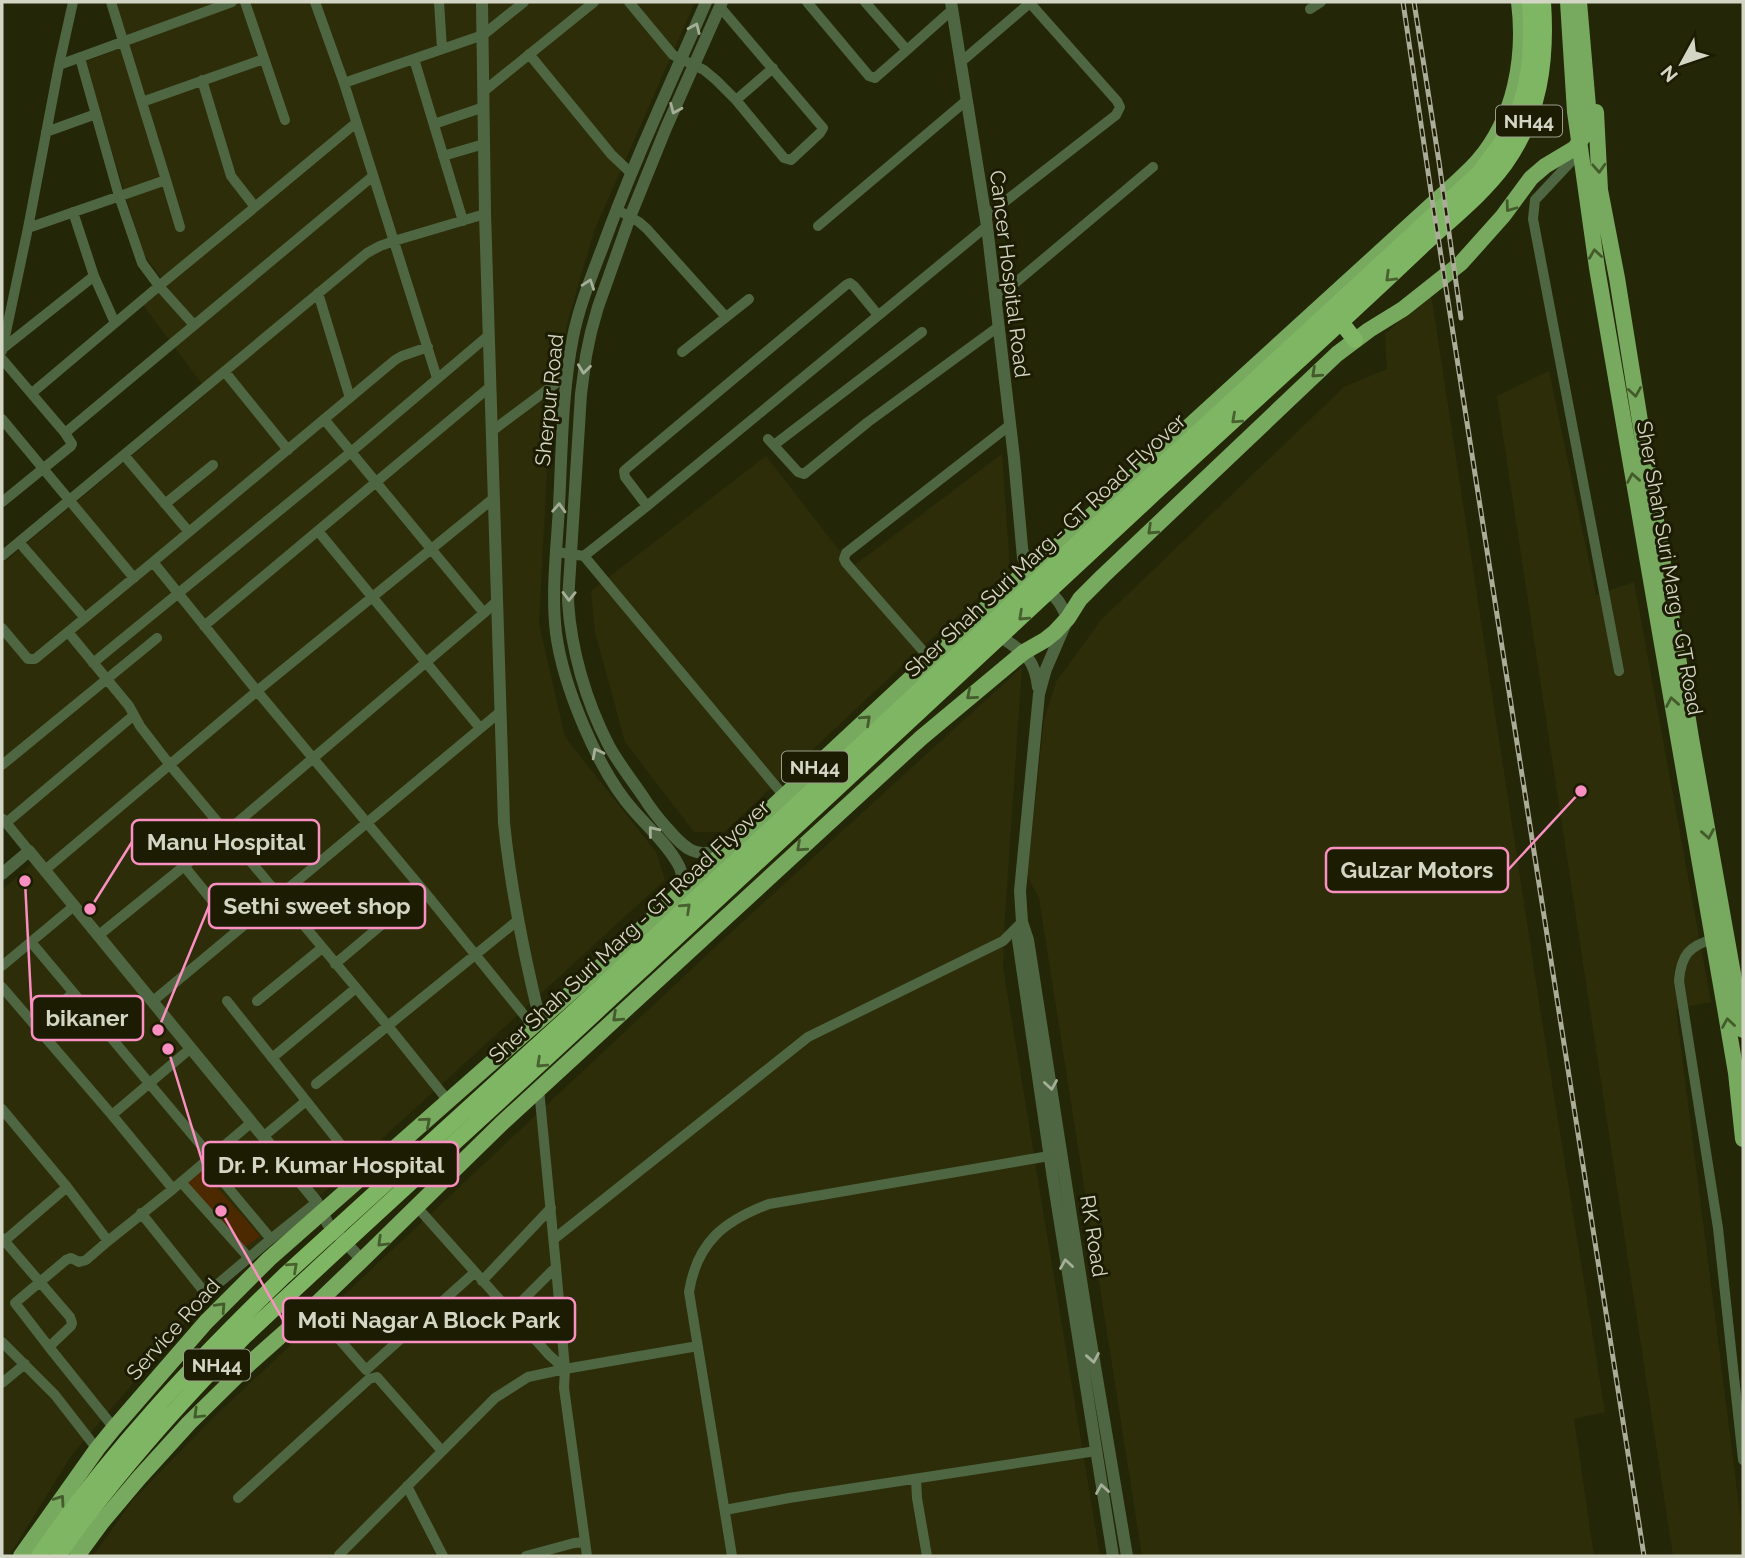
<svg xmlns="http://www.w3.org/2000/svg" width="1745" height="1558" font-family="Raleway,sans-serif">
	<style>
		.built { fill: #2d2e09 }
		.green { fill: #4d2900 }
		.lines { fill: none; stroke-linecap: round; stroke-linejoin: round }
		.minor { stroke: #4f6643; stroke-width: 10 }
		.tertiary { stroke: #4f6643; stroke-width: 12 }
		.primary { stroke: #77a95f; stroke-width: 16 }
		.trunk { stroke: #7fb664; stroke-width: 16 }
		.rail-casing { stroke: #abad99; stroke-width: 5 }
		.rail { stroke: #1b1c01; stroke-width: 2.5; stroke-dasharray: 8; stroke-linecap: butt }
		.oneway { stroke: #a5af98 }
		.oneway2 { stroke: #445b2b }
		.oneway3 { stroke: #48612e }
		.labels { text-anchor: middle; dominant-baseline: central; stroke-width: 6; stroke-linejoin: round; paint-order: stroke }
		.shield { fill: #1b1c01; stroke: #9c9e8a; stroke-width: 2 }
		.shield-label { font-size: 19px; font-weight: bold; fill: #d4d6c5 }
		.street-label { font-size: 21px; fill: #d4d6c5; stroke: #1b1c01 }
		.leader { fill: none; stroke: #fc8fc1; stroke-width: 2.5 }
		.callout-dot { fill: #fc8fc1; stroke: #1b1c01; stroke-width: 2.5 }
		.callout { fill: #1b1c01; stroke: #fc8fc1; stroke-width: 2.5 }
		.callout-label { font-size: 23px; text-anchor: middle; font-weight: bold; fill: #d4d6c5 }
	</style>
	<rect width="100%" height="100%" fill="#242608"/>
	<path class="built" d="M114,2H695L594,231L567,324L549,432L539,624L565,737L656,852L665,880L199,1306L71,1456L9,1556H2V890L38,858L2,813V564L208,392L143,305L167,286L143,253L85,62L128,45Z
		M1431,294L1542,1021L1605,1412L1574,1419L1594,1556H1142L1039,898L1027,876L1044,720L1056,682L1101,620L1344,387L1387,369L1385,334Z
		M1549,371L1596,595L1634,582L1711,1002L1676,1009L1743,1538V1556H1673L1497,396Z
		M1002,454L1010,570L930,640L724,832H694L625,742L595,632L591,591L766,456L852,567Z
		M1022,667L1005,915L1003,967L1100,1556H93L133,1500L216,1415L726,937Z"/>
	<path class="green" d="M200,1168L260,1236L241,1250L181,1187Z"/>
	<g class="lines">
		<path class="minor" d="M245,2L285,120
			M315,2L344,83L437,378
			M439,2L442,49
			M629,2L673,55L704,70L716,80L736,100L784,158L791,160L820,133L823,128L720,7
			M807,2L869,76L875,78L907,50L865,2
			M1310,9L1321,2
			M907,50L953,9
			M529,54L611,154L631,173
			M80,58L119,196L142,263L159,286L194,325
			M414,59L463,221
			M961,62L1031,2
			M59,65L232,2
			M202,80L231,176L255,207L356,123
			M344,83L483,35L524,2
			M484,91L594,2
			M736,100L773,68
			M142,102L264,59
			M434,124L484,107
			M46,132L96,114
			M1580,152L1535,200L1533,219L1619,671
			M443,156L484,144
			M166,180L180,227
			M616,209L639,222L647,229L726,317
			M985,217L1116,115L1120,107L1117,101L1029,2
			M818,226L967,100
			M28,228L166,180L111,2
			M94,276L115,323
			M318,293L350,398
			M995,300L1153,167
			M489,335L351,452L484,613L496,602
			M2,349L94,276L73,212
			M2,351L28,228L59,65L73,2
			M682,352L749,299
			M2,359L65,433L72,444L71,446L2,502
			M225,372L288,450
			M32,393L159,286L255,207
			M2,419L134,578
			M492,431L567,375
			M65,433L373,176
			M768,439L798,472L804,474L868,422L998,327
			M774,445L922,332
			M124,455L189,532
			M165,504L213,465
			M647,506L625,477L624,471L626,469L846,285L850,283L854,286L878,315
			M318,531L480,728
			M19,542L85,618
			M557,552L584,556L784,796
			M2,556L367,253L380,246L394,241L485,214
			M584,556L647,506L987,226
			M153,562L395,360L402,356L428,347
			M204,626L491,386
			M2,628L28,659H35L153,562L257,691L423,890L533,1026
			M68,632L129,706L140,726L170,765L388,1026L449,1102
			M931,660L846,563L844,559L846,553L1010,425
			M93,663L351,452L324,419
			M2,765L157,638
			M3,819L29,851
			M6,823L134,715
			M184,866L237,931
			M45,870L257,691L494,498
			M99,935L225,833L484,613
			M1713,939C1689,946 1681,955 1679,981L1718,1228L1743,1460
			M31,942L211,1157
			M335,964L423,890
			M2,966L74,906
			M2,987L112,1115L191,1048
			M153,1001L500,712
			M227,1001L365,1175
			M257,1001L322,948
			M35,1025L73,993
			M272,1058L356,988
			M316,1084L517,921
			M539,1089L556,1267L565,1369L564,1388L587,1556
			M2,1109L67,1187L108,1241L173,1189
			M112,1115L173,1189L252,1122
			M264,1136L306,1101
			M206,1161L271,1239L317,1202
			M181,1182L249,1258
			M417,1207L549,1355L565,1369
			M141,1213L206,1294L271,1239
			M2,1238L70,1317L72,1323L71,1326L49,1347L114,1428
			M554,1239L808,1037L1003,941L1022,922
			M2,1243L67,1187
			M482,1281L551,1208
			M312,1308L366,1370L474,1273
			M510,1313L556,1267
			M2,1342L55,1395L97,1449
			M49,1347L15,1303L66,1260L71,1258L79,1262L86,1260L108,1241
			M2,1383L25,1364
			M916,1479L917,1498L927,1556
			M407,1486L443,1556
			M238,1498L369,1379L377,1377L442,1451
			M725,1510L789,1498L1096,1451
			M339,1555L495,1398L528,1377L565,1369L698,1346
			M526,1556L574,1543L585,1542
			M732,1556L689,1292C697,1242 724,1221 769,1204L1055,1155"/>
		<path class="tertiary" d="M482,2L485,214L504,823C511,890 524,955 540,1020
			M722,2L666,128L630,217L598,307L591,332L586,356L581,394L568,601C571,650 586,701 608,744C618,763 632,780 644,798C651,809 658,818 667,828C685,849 697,861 725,847
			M951,2L987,226L1014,458L1023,558
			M1023,552L1031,569L1059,602L1068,618L1046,669L1039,694L1020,891L1022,922L1018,940L1053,1179L1113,1556
			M995,632C1018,651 1034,652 1038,687
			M2,874L29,851L316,1201L328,1224L362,1260
			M676,893C683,883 684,875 678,864C667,844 649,828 634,811C598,771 563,686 556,633C551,591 557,547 559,506C562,449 562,392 573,337C579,306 592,275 603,246C633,163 671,83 706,2
			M1022,922L1028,940L1088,1325L1127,1556"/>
		<path class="primary" d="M1568,2L1575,112L1597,268L1726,1014L1736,1073L1743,1139
			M1596,112L1600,190L1617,278L1691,738L1743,1030
			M21,1556L97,1449L114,1428L206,1322L269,1259L608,960L1015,581L1048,555L1459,180C1465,174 1472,168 1478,161C1515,118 1526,57 1519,2
			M77,1556L102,1522L139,1478L189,1423L249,1364L312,1308L362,1260L501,1124L921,738L1024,652L1045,640L1055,632L1068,618L1080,599L1103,576L1337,354L1369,330L1403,309L1461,263L1503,216L1531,178L1545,166L1575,148L1585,134L1589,118L1579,2"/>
		<path class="trunk" d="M1341,322L1355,340
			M39,1556C109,1453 195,1362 284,1276L599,989L1054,565L1478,174C1488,161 1498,148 1507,134C1531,94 1533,48 1530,2
			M58,1556C113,1477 178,1405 245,1336C365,1223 488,1113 608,1001C792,831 975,660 1159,489C1244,410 1332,332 1417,251C1447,222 1480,198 1505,164C1540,115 1547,61 1543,2"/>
		<g class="rail-casing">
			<path id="rail" d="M1403,2L1431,192L1644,1556
				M1414,2L1439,162L1461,318"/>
		</g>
		<use href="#rail" class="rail"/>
	</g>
	<defs><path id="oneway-chevron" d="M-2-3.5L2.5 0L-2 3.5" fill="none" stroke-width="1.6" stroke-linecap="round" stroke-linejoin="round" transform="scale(1.75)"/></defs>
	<g class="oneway">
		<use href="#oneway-chevron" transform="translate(695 28) rotate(-66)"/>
		<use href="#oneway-chevron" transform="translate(675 109) rotate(113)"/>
		<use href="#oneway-chevron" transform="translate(589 284) rotate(-71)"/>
		<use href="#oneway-chevron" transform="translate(584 369) rotate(97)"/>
		<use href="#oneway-chevron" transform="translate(559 508) rotate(-87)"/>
		<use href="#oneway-chevron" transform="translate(569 596) rotate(91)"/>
		<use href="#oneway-chevron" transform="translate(597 753) rotate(-117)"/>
		<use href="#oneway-chevron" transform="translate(653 831) rotate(-129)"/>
		<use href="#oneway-chevron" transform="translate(1051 1085) rotate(81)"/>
		<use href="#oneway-chevron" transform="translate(1066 1264) rotate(-99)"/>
		<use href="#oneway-chevron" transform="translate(1093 1358) rotate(80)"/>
		<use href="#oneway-chevron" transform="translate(1102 1489) rotate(-99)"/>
	</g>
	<g class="oneway2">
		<use href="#oneway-chevron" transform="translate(1599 168) rotate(87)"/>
		<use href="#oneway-chevron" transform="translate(1510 207) rotate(126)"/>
		<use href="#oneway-chevron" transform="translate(1595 254) rotate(-98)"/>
		<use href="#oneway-chevron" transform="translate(1316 373) rotate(137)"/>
		<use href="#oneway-chevron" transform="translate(1635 392) rotate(81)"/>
		<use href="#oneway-chevron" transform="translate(1633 478) rotate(-100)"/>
		<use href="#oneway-chevron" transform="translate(1152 530) rotate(137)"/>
		<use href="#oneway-chevron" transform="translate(971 695) rotate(140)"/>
		<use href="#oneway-chevron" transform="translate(1672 702) rotate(-100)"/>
		<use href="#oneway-chevron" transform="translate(866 720) rotate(-43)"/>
		<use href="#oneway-chevron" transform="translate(1708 834) rotate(80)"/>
		<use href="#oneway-chevron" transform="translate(801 847) rotate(138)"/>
		<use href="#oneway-chevron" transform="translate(617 1017) rotate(137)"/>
		<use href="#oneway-chevron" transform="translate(1728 1023) rotate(-99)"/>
		<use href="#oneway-chevron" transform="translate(426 1122) rotate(-41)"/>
		<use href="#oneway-chevron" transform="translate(382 1242) rotate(136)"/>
		<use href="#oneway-chevron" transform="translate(221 1307) rotate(-47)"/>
		<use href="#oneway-chevron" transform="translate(198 1414) rotate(136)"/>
		<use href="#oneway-chevron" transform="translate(60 1500) rotate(-55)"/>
	</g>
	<g class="oneway3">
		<use href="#oneway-chevron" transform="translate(1390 277) rotate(136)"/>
		<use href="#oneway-chevron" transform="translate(1236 419) rotate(138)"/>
		<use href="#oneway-chevron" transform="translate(1023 616) rotate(137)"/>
		<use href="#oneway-chevron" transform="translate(686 908) rotate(-43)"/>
		<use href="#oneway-chevron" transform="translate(541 1063) rotate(137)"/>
		<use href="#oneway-chevron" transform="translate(293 1267) rotate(-42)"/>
	</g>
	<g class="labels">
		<g class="shield">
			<rect x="1496" y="105.5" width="66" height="31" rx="5"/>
			<rect x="782" y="751.5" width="66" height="31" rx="5"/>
			<rect x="184" y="1349.5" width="66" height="31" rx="5"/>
		</g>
		<g class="shield-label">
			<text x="1529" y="121">NH44</text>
			<text x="815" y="767">NH44</text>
			<text x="217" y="1365">NH44</text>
		</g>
		<g class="street-label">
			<text transform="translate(1010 274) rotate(83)">Cancer Hospital Road</text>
			<text transform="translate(549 400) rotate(-84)">Sherpur Road</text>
			<text transform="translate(1045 545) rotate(-43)">Sher Shah Suri Marg - GT Road Flyover</text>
			<text transform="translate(1670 568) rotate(80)">Sher Shah Suri Marg - GT Road</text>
			<text transform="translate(629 931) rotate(-43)">Sher Shah Suri Marg - GT Road Flyover</text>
			<text transform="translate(1094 1236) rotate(81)">RK Road</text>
			<text transform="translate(173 1329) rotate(-48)">Service Road</text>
		</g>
	</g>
	<path class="leader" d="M90 909L132 842M1581 791L1508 870M158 1030L209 906M25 881L32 1018M168 1049L203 1164M221 1211L283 1320"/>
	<g class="callout-dot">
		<circle cx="90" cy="909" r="7"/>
		<circle cx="1581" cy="791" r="7"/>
		<circle cx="158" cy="1030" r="7"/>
		<circle cx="25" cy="881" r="7"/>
		<circle cx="168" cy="1049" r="7"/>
		<circle cx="221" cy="1211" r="7"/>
	</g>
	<g class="callout">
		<rect x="132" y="820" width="187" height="44" rx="7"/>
		<rect x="1326" y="848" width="182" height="44" rx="7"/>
		<rect x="209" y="884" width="216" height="44" rx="7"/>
		<rect x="32" y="996" width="111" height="44" rx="7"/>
		<rect x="203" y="1142" width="255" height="44" rx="7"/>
		<rect x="283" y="1298" width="292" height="44" rx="7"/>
	</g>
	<g class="callout-label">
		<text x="226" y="850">Manu Hospital</text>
		<text x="1417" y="878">Gulzar Motors</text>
		<text x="317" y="914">Sethi sweet shop</text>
		<text x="87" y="1026">bikaner</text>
		<text x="331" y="1173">Dr. P. Kumar Hospital</text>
		<text x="429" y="1328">Moti Nagar A Block Park</text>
	</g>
	<rect width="1745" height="1558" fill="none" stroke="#d4d6c5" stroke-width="7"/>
	<g transform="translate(1682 63) rotate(230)" stroke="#1b1c01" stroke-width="5" paint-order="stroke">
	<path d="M0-5L12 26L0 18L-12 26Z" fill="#d4d6c5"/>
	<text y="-10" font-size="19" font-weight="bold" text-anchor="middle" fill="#d4d6c5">N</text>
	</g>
</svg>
